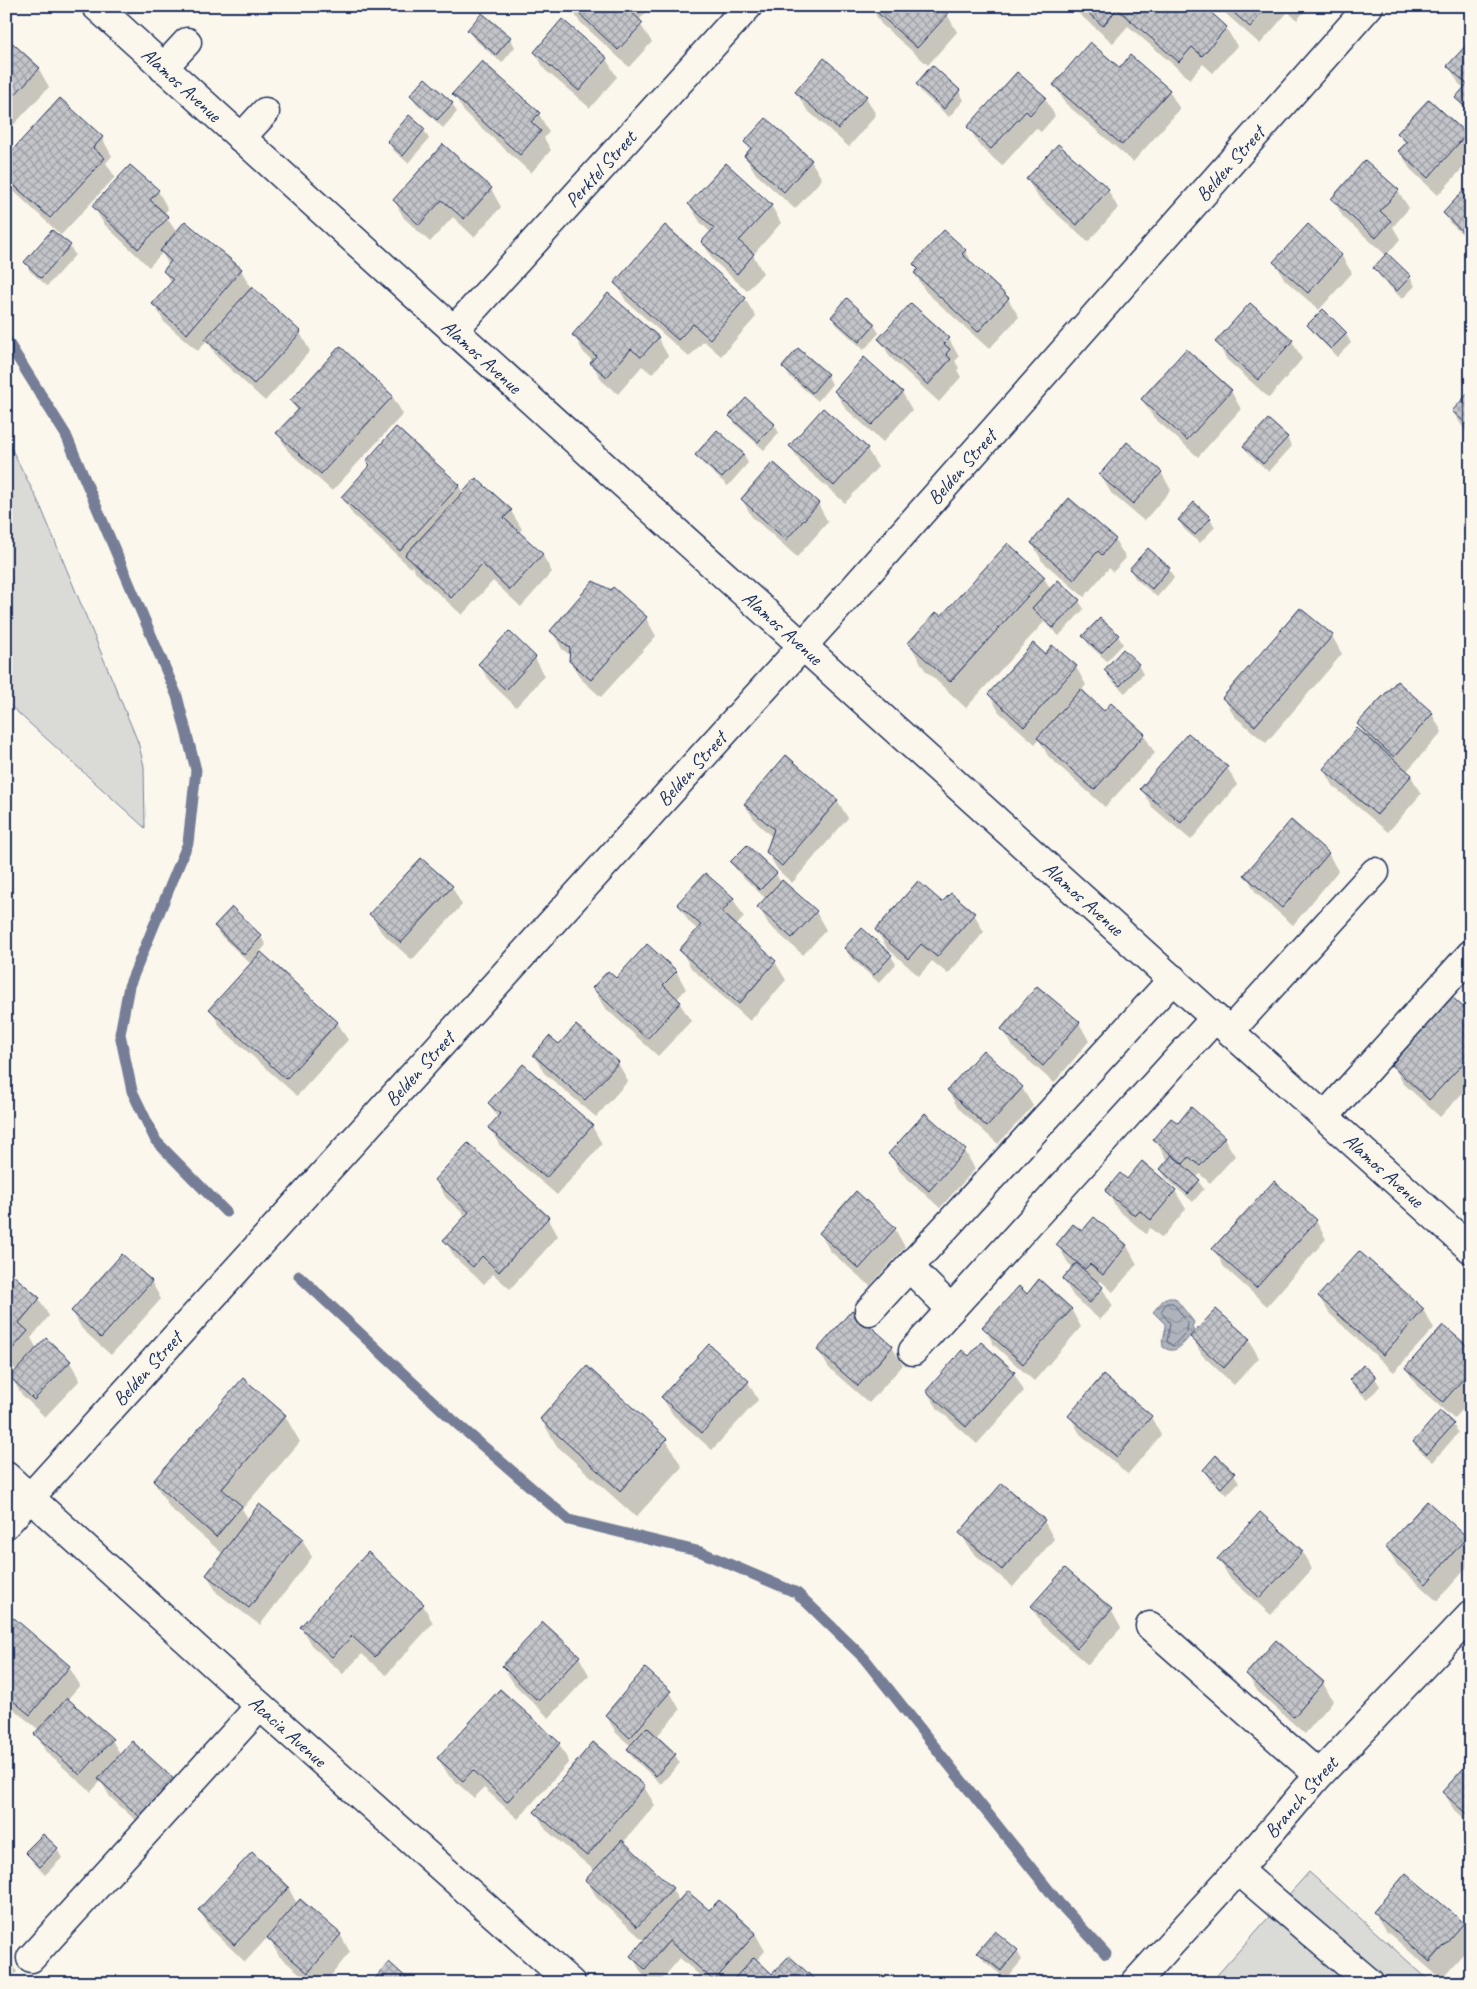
<svg xmlns="http://www.w3.org/2000/svg" width="1477" height="1989" font-family="Caveat,sans-serif">
	<style>
		.green { fill: #dadad7; stroke: #7a849a }
		.water { fill: url(#water-waves); stroke: #747e96 }
		.shadow { fill: #0003 }
		.lines { fill: none; stroke-linecap: round; stroke-linejoin: round }
		.shore { stroke: #566483; stroke-width: 1 }
		.stream { stroke: #747e96; stroke-width: 11 }
		.building { fill: url(#building-cross-hatch); stroke: #1b2f5e }
		.minor-casing { stroke: #1b2f5e; stroke-width: 31 }
		.minor { stroke: #fbf7ec; stroke-width: 28 }
		.labels { text-anchor: middle; dominant-baseline: central; stroke-width: 4; stroke-linejoin: round; paint-order: stroke }
		.street-label { font-size: 20px; fill: #1b2f5e; stroke: #fbf7ec }
	</style>
	<defs>
		<pattern id="water-waves" width="16" height="10" patternUnits="userSpaceOnUse" patternTransform="scale(1.25)"><rect width="16" height="10" fill="#afb3bb"/><path d="M0 5q4-4 8 0t8 0" fill="none" stroke="#8e929b"/></pattern>
		<pattern id="building-cross-hatch" width="8" height="8" patternUnits="userSpaceOnUse" patternTransform="scale(1.25)"><rect width="8" height="8" fill="#c3c5c9"/><path d="M0 0l8 8M0 8l8-8" fill="none" stroke="#9ea0a6"/></pattern>
	</defs>
	<rect width="100%" height="100%" fill="#fbf7ec"/>
	<filter id="ink" filterUnits="userSpaceOnUse"><feTurbulence type="fractalNoise" baseFrequency=".02" numOctaves="2"/><feDisplacementMap in="SourceGraphic" scale="10" xChannelSelector="R" yChannelSelector="G"/><feConvolveMatrix kernelMatrix="1 2 1 2 8 2 1 2 1" color-interpolation-filters="sRGB"/></filter>
	<g filter="url(#ink)">
		<path class="green" d="M6,438L40,505L138,742L144,766L145,828L6,702Z
			M1309,1872L1432,1983H1210Z"/>
		<path class="water" d="M1165,1298H1175L1194,1322L1192,1327L1194,1331C1185,1341 1177,1357 1163,1347L1162,1339L1164,1337L1165,1324L1153,1312Z"/>
		<path class="shadow" d="M570,6H649L650,8L638,21L652,42L629,67L579,21Z
			M871,6L947,14L957,32L928,65L881,24Z
			M955,6H966L961,12Z
			M1075,6H1202L1226,28L1237,46L1213,73L1203,64L1190,79L1128,26L1113,43L1078,13Z
			M1217,6H1309L1297,20L1288,12L1260,44Z
			M563,20L606,59L617,77L590,108L545,70L535,52Z
			M469,31L510,38L515,47L502,63L474,39Z
			M6,39L39,69L49,87L6,133Z
			M1471,42V120L1457,98L1465,89L1459,84L1449,66Z
			M1131,57L1169,91L1180,109L1133,162L1065,103L1055,85L1120,70Z
			M933,67L959,91L964,100L949,117L922,93L917,85Z
			M796,92L866,97L876,115L849,147L807,110Z
			M454,94L539,114L549,132L544,138L551,150L531,173L464,112Z
			M411,95L452,103L457,112L443,128L416,103Z
			M1045,98L1055,116L1041,132L1036,128L1002,166L979,145L969,127Z
			M1429,100L1467,135L1471,142V159L1438,195L1410,169L1400,151L1406,145L1399,133Z
			M409,117L424,130L429,139L408,163L393,150L388,141Z
			M102,138L112,156L106,163L115,177L61,235L6,184V159Z
			M746,142L811,161L822,179L795,209L756,174L745,156L751,151Z
			M1027,179L1108,190L1118,208L1088,242L1038,197Z
			M491,189L501,207L474,237L453,217L430,242L404,218L394,200Z
			M158,191L168,209L164,214L177,233L241,270L251,288L300,333L310,351L265,401L217,357L207,340L198,351L164,322L154,304L172,284L164,271L169,265L162,253L149,267L104,224L93,206Z
			M1398,191L1409,208L1393,227L1400,239L1387,255L1410,277L1415,286L1402,299L1380,277L1375,268L1387,256L1343,217L1333,199Z
			M1471,197V242L1449,222L1444,213Z
			M689,204L771,205L781,223L753,255L763,273L747,291L713,260L703,242L711,233L700,222Z
			M665,227L745,299L756,317L721,356L704,341L689,357L626,301L616,283Z
			M70,246L75,255L47,286L30,271L25,262Z
			M965,250L976,269L1008,299L1019,317L989,349L926,292L915,274L918,271L914,264Z
			M1341,255L1352,273L1319,310L1285,280L1275,262Z
			M1251,305L1292,341L1302,359L1269,398L1227,360L1217,342Z
			M1323,311L1346,334L1351,343L1337,357L1314,334L1309,325Z
			M832,317L874,325L879,333L864,350L837,325Z
			M574,335L658,338L668,356L652,374L642,366L618,394L602,381L592,363L593,361L584,353Z
			M880,339H949L959,357L955,361L959,368L957,370L961,377L939,402L890,357Z
			M799,350L827,375L832,384L818,401L789,376L784,367Z
			M835,391L902,392L912,410L883,442L846,409Z
			M1231,391L1241,409L1198,457L1153,417L1142,399Z
			M1471,392V440L1453,412Z
			M392,396L403,414L332,491L288,451L278,433L298,412L291,401Z
			M731,416L774,424L779,433L764,450L736,425Z
			M1287,438L1292,446L1269,472L1250,455L1245,446Z
			M791,446L867,449L878,467L845,503L801,464Z
			M743,454L748,463L728,486L702,463L697,455Z
			M367,461L459,486L463,493L476,479L511,511L522,529L518,533L542,554L552,572L521,607L493,581L462,615L416,573L412,566L411,568L353,515L342,497L370,466Z
			M773,464L818,504L828,522L797,557L752,517L742,499Z
			M1161,472L1171,490L1144,521L1111,493L1101,475Z
			M1069,500L1115,540L1126,558L1113,572L1109,568L1084,597L1042,561L1032,543Z
			M1210,518L1215,527L1200,543L1184,529L1179,520Z
			M1148,550L1169,569L1174,578L1157,597L1135,578L1130,569Z
			M1044,578L1051,590L1079,601L1084,609L1059,636L1044,622L966,708L925,670L909,643L941,618Z
			M646,618L656,636L601,697L581,679L570,661L571,656L562,649L552,631Z
			M509,633L535,658L545,676L516,707L490,682L479,664Z
			M1084,636H1118L1123,644L1107,661L1089,645Z
			M1332,636L1342,654L1266,743L1234,716L1224,698Z
			M1045,655L1076,667L1086,685L1081,691L1104,712L1111,704L1144,735L1155,753L1105,807L1048,756L1039,739L1035,744L999,712L989,694Z
			M1138,665L1143,674L1125,693L1110,679L1105,670Z
			M1432,714L1442,732L1406,772L1411,776L1421,794L1388,832L1334,787L1324,769L1366,737L1359,724Z
			M1227,767L1237,785L1191,840L1152,807L1142,789Z
			M837,800L848,818L792,883L778,870L767,852L772,837L756,822L745,805Z
			M1328,853L1338,871L1293,925L1256,893L1246,875Z
			M732,862L776,874L781,883L816,912L826,930L803,955L769,925L759,907L766,899L737,871Z
			M705,874L733,899L744,917L736,926L775,962L786,980L750,1021L691,968L681,950L698,930L689,922L678,904Z
			M452,887L462,905L412,960L381,932L371,914Z
			M951,894L974,914L984,932L948,974L932,961L919,976L887,948L877,931L943,904Z
			M232,909L261,937L266,945L260,952L337,1022L348,1040L297,1096L221,1028L211,1010L251,964L220,935L215,926Z
			M845,948L891,956L896,964L879,983L850,957Z
			M676,971L686,989L677,999L691,1021L658,1056L604,1007L594,989L617,980Z
			M1471,1016V1084L1440,1117L1403,1083L1393,1065Z
			M1079,1023L1089,1041L1054,1083L1013,1047L1003,1029Z
			M559,1046L618,1063L628,1081L596,1117L544,1073L534,1055Z
			M984,1052L1022,1088L1033,1106L998,1144L958,1108L948,1091Z
			M489,1103L592,1126L602,1144L557,1195L500,1146L490,1128L498,1119Z
			M1178,1125L1224,1138L1235,1156L1210,1183L1200,1174L1196,1178L1204,1189L1193,1202L1166,1178L1161,1170L1169,1160L1165,1157L1155,1139Z
			M468,1145L548,1218L558,1236L510,1289L493,1274L484,1284L455,1258L445,1240L466,1216L446,1198L436,1180Z
			M965,1151L975,1169L940,1208L900,1172L890,1154Z
			M1142,1163L1175,1191L1186,1209L1162,1238L1150,1228L1146,1234L1117,1209L1107,1191L1127,1181Z
			M1274,1183L1316,1221L1326,1239L1267,1306L1224,1267L1214,1249Z
			M895,1229L905,1247L870,1286L830,1251L820,1233Z
			M1082,1233L1127,1246L1137,1264L1113,1292L1101,1281L1098,1284L1102,1288L1113,1306L1100,1320L1074,1297L1063,1279L1073,1267L1068,1263L1058,1245Z
			M1359,1252L1423,1310L1434,1328L1394,1372L1330,1314L1319,1297Z
			M6,1270L39,1299L49,1316L31,1338L37,1349L70,1362L80,1380L45,1417L22,1395L11,1377L17,1371L8,1362L6,1364Z
			M151,1281L161,1299L111,1355L82,1329L72,1311Z
			M1027,1296L1071,1309L1081,1327L1034,1381L994,1345L984,1327Z
			M852,1311L892,1347L903,1365L869,1403L829,1368L818,1350Z
			M1192,1337L1249,1340L1259,1358L1234,1385L1202,1355Z
			M1471,1351V1400L1454,1419L1417,1386L1406,1368Z
			M970,1358L1014,1373L1024,1391L977,1444L938,1409L927,1392Z
			M587,1368L666,1440L682,1467L636,1517L557,1446L541,1419Z
			M1375,1378L1380,1386L1368,1400L1356,1389L1351,1381Z
			M748,1382L758,1400L712,1450L673,1415L662,1397Z
			M285,1416L300,1442L242,1509L249,1520L302,1539L312,1557L260,1625L217,1593L207,1575L223,1554L170,1508L154,1482Z
			M1070,1416L1151,1417L1161,1435L1128,1474L1080,1434Z
			M1471,1421V1432L1467,1425Z
			M1453,1424L1458,1433L1433,1462L1419,1450L1414,1442Z
			M1204,1470L1234,1474L1239,1482L1227,1495L1209,1479Z
			M1002,1485L1044,1521L1054,1539L1013,1587L971,1551L961,1533Z
			M1427,1502L1466,1538L1471,1545V1563L1437,1601L1397,1565L1387,1547Z
			M1302,1551L1312,1569L1271,1615L1229,1577L1219,1559Z
			M423,1605L433,1623L386,1675L362,1654L343,1674L311,1645L301,1627Z
			M1032,1607L1111,1610L1121,1628L1088,1665L1042,1625Z
			M14,1620L69,1667L80,1685L67,1700L112,1740L121,1756L154,1837L110,1797L101,1781L91,1792L46,1752L36,1734L39,1730L6,1703V1629Z
			M579,1657L589,1675L549,1718L514,1684L503,1667Z
			M646,1670L670,1692L680,1710L656,1737L675,1755L680,1763L661,1784L633,1758L628,1749L631,1746L616,1733L606,1715Z
			M1247,1674L1323,1683L1333,1701L1305,1734L1258,1692Z
			M559,1744L569,1762L518,1819L484,1788L474,1798L449,1776L438,1758Z
			M593,1744L644,1787L655,1805L623,1843L672,1889L679,1901L709,1912L755,1933L765,1951L756,1961L772,1975L817,1983H708L680,1958L659,1983H653L642,1974L632,1956L644,1941L597,1898L587,1880L595,1871L546,1830L536,1812Z
			M1471,1762V1825L1454,1810L1444,1792Z
			M43,1836L57,1849L62,1858L45,1875L32,1861L27,1852Z
			M288,1887L297,1904L340,1934L350,1952L325,1983H311L279,1956L268,1937L245,1962L210,1928L200,1911Z
			M1374,1912L1463,1924L1471,1937V1945L1441,1979L1385,1930Z
			M995,1933L1017,1951L1022,1960L1006,1979L984,1961L979,1952Z
			M6,1953L17,1972L8,1983H6Z"/>
		<g class="lines">
			<path class="shore" d="M1167,1303H1173L1188,1323L1187,1331L1173,1346L1167,1342L1170,1323L1161,1312Z"/>
			<path class="stream" d="M6,339L66,435L177,696L196,770L188,843L129,986L120,1034L132,1091L156,1141L226,1212
				M299,1276L455,1422L569,1520L701,1552L797,1593L864,1658L1059,1903L1106,1954"/>
		</g>
		<path class="building" d="M571,6H625L643,23L618,50Z
			M870,6H940L948,14L917,48Z
			M1080,6H1204L1227,27L1202,56L1192,47L1179,62L1117,9L1103,26Z
			M1226,6H1267L1250,27Z
			M482,13L511,37L496,55L467,30Z
			M562,19L607,58L579,91L534,52Z
			M6,37L40,68L6,104Z
			M1471,40V112L1455,98L1467,84L1447,66Z
			M1090,42L1120,68L1130,55L1170,90L1122,145L1053,85Z
			M824,58L867,96L838,129L795,92Z
			M482,61L540,113L531,122L541,131L520,155L452,94Z
			M932,65L960,90L944,109L916,84Z
			M1017,72L1046,97L1030,115L1026,111L991,149L967,127Z
			M425,78L453,103L437,120L410,95Z
			M60,98L103,137L93,148L105,158L50,218L6,178V157Z
			M1429,99L1467,134L1428,178L1398,151L1407,142L1397,133Z
			M409,115L425,129L403,156L387,141Z
			M766,118L812,160L784,192L744,156L751,148L744,142Z
			M443,144L492,188L464,219L442,200L419,225L393,200Z
			M1058,144L1109,189L1077,225L1026,179Z
			M1365,160L1399,190L1380,211L1391,221L1376,238L1331,199Z
			M726,163L772,205L739,241L754,254L737,274L701,242L714,228L688,204Z
			M130,165L159,190L150,200L169,217L138,249L92,206Z
			M1465,189L1471,195V232L1467,236L1443,213Z
			M185,221L242,269L187,334L152,304L173,280L163,271L171,261L160,251Z
			M1308,224L1342,255L1308,293L1273,262Z
			M665,225L746,298L710,339L693,324L678,340L614,283Z
			M52,230L71,245L41,278L24,262Z
			M944,230L966,250L962,254L1009,298L978,332L914,273L918,269L913,264Z
			M1387,253L1411,276L1397,291L1373,268Z
			M252,287L301,332L254,384L205,339Z
			M608,293L659,337L641,357L631,349L607,377L590,363L596,356L572,335Z
			M847,298L875,324L859,342L831,317Z
			M911,303L950,338L944,344L950,349L946,354L951,359L928,385L878,339Z
			M1250,303L1293,340L1258,380L1215,342Z
			M1323,309L1347,333L1331,349L1307,325Z
			M340,346L393,396L321,474L276,433L299,409L290,401Z
			M798,348L828,374L812,393L782,367Z
			M1186,349L1232,390L1187,440L1141,399Z
			M864,357L903,392L872,425L834,391Z
			M1471,390V428L1452,411Z
			M746,398L775,424L758,442L729,416Z
			M823,408L868,448L834,486L789,446Z
			M1268,419L1288,437L1263,464L1243,446Z
			M396,427L460,485L400,551L341,497L370,465L366,461Z
			M717,430L744,454L722,478L695,455Z
			M1127,442L1162,472L1133,504L1099,475Z
			M773,462L819,503L786,540L741,499Z
			M476,478L512,510L504,518L543,554L510,590L482,564L451,598L405,555Z
			M1069,498L1116,539L1102,555L1098,551L1074,580L1031,543Z
			M1194,502L1211,518L1195,535L1178,520Z
			M1008,543L1045,577L950,682L908,643L936,612L941,616Z
			M1148,548L1170,568L1152,589L1129,569Z
			M1058,580L1080,600L1053,628L1032,608Z
			M593,581L611,590L613,587L647,617L591,680L569,661L570,648L550,631Z
			M1300,608L1333,635L1255,726L1222,698Z
			M1100,618L1119,635L1101,653L1082,636Z
			M509,631L536,657L506,690L478,664Z
			M1033,643L1045,654L1052,645L1077,666L1024,727L988,694Z
			M1123,649L1139,664L1120,686L1104,670Z
			M1397,681L1433,713L1394,757L1357,724Z
			M1081,689L1104,711L1111,703L1145,734L1094,790L1037,738Z
			M1357,728L1412,775L1377,815L1323,769Z
			M1188,733L1228,767L1181,823L1140,789Z
			M786,755L838,800L782,866L766,852L774,829L744,804Z
			M1291,820L1329,853L1282,908L1244,875Z
			M747,845L777,873L760,890L730,862Z
			M421,858L453,886L401,943L369,914Z
			M705,873L734,898L722,912L776,961L739,1004L679,950L701,925L677,904Z
			M782,880L817,911L792,938L757,907Z
			M918,881L942,902L951,893L975,913L937,957L921,944L908,959L875,930Z
			M232,907L262,936L244,955L214,926Z
			M862,928L892,955L874,975L844,948Z
			M647,944L677,971L663,985L681,1002L647,1039L592,988L608,971L616,978Z
			M261,952L338,1022L286,1079L209,1009Z
			M1037,986L1080,1022L1043,1066L1001,1029Z
			M1452,997L1471,1014V1055L1429,1100L1391,1065Z
			M576,1025L619,1062L585,1100L533,1055L549,1036L559,1044Z
			M983,1050L1023,1087L987,1127L947,1090Z
			M523,1064L593,1125L546,1178L488,1128L500,1114L488,1103Z
			M1191,1107L1225,1137L1200,1166L1189,1157L1183,1164L1153,1139L1171,1118L1178,1123Z
			M925,1113L966,1150L929,1191L888,1154Z
			M468,1143L549,1217L499,1272L482,1256L473,1267L443,1240L469,1212L434,1180Z
			M1172,1155L1200,1180L1188,1194L1160,1169Z
			M1142,1161L1176,1190L1151,1220L1140,1211L1135,1216L1105,1191L1120,1173L1127,1179Z
			M1274,1181L1317,1220L1256,1288L1212,1249Z
			M856,1191L896,1228L859,1269L819,1233Z
			M1094,1217L1127,1245L1103,1275L1090,1264L1085,1269L1056,1245L1073,1224L1082,1231Z
			M1359,1251L1424,1309L1383,1355L1318,1296Z
			M122,1254L152,1281L101,1338L71,1311Z
			M1076,1263L1103,1287L1090,1303L1062,1279Z
			M6,1269L40,1298L19,1323L28,1331L7,1355Z
			M1039,1279L1072,1309L1023,1364L982,1327L1019,1286L1027,1294Z
			M1216,1309L1250,1339L1224,1368L1190,1337Z
			M852,1310L893,1346L858,1386L817,1350Z
			M1443,1325L1471,1349V1370L1443,1402L1405,1368Z
			M46,1338L71,1361L34,1400L10,1377Z
			M981,1342L1015,1372L966,1427L926,1391L962,1350L969,1356Z
			M709,1344L749,1381L702,1433L661,1397Z
			M1363,1365L1376,1377L1363,1392L1349,1380Z
			M587,1366L667,1439L620,1491L540,1419Z
			M1103,1375L1152,1416L1117,1457L1068,1416Z
			M243,1378L286,1415L222,1489L242,1506L216,1537L153,1481Z
			M1440,1411L1454,1424L1427,1454L1413,1442Z
			M1216,1455L1235,1473L1221,1488L1203,1470Z
			M1002,1483L1045,1520L1002,1570L959,1533Z
			M1427,1501L1467,1537L1426,1584L1385,1547Z
			M259,1504L303,1538L249,1608L206,1575Z
			M1260,1512L1303,1551L1260,1598L1217,1559Z
			M368,1552L424,1604L375,1657L352,1636L332,1657L300,1627Z
			M1065,1568L1112,1609L1077,1648L1031,1606Z
			M14,1618L70,1666L30,1715L6,1695V1627Z
			M543,1622L580,1656L538,1701L502,1666Z
			M1276,1640L1324,1682L1294,1717L1246,1674Z
			M645,1668L671,1691L630,1738L605,1715Z
			M500,1689L560,1743L507,1802L473,1770L463,1781L437,1758Z
			M67,1698L113,1739L80,1775L34,1734Z
			M647,1727L676,1754L656,1776L627,1749Z
			M132,1741L177,1782L143,1820L98,1779Z
			M593,1742L645,1786L587,1856L534,1812Z
			M1471,1760V1818L1442,1792Z
			M43,1834L58,1848L40,1867L25,1852Z
			M622,1840L673,1888L637,1927L585,1880Z
			M252,1852L289,1887L234,1945L198,1910Z
			M1406,1873L1464,1923L1430,1962L1373,1912Z
			M687,1891L709,1910L719,1900L756,1933L714,1981L669,1941L645,1969L630,1956Z
			M300,1899L341,1934L308,1973L267,1938Z
			M995,1931L1018,1950L1001,1971L977,1952Z
			M789,1956L819,1983H730L754,1957L772,1974Z
			M389,1962L412,1983H371Z"/>
		<g class="lines">
			<g class="minor-casing">
				<g id="minor">
					<path id="s1" d="M96,6C552,423 1014,833 1471,1249"/>
					<path d="M163,68L187,42"/>
					<path d="M241,138L265,112"/>
					<path id="s2" d="M453,331L748,6"/>
					<path d="M1230,1031L1375,872"/>
					<path d="M1325,1116L1471,954"/>
					<path d="M910,1268L951,1309"/>
					<path d="M869,1311L1173,979"/>
					<path d="M913,1351L1215,1018"/>
					<path id="s3" d="M6,1476L260,1706L571,1983"/>
					<path id="s4" d="M6,1524L828,618L1369,6"/>
					<path d="M1150,1626L1319,1775"/>
					<path d="M1238,1870L1370,1983"/>
					<path d="M31,1958L260,1706"/>
					<path id="s5" d="M1135,1983L1238,1870L1319,1775L1471,1615"/>
				</g>
			</g>
			<use href="#minor" class="minor"/>
		</g>
	</g>
	<g class="labels">
		<g class="street-label">
			<text stroke="none"><textPath href="#s1" startOffset="116">Alamos Avenue</textPath></text>
			<text stroke="none"><textPath href="#s4" startOffset="1830">Belden Street</textPath></text>
			<text stroke="none"><textPath href="#s2" startOffset="219">Perktel Street</textPath></text>
			<text stroke="none"><textPath href="#s1" startOffset="521">Alamos Avenue</textPath></text>
			<text stroke="none"><textPath href="#s4" startOffset="1425">Belden Street</textPath></text>
			<text stroke="none"><textPath href="#s1" startOffset="926">Alamos Avenue</textPath></text>
			<text stroke="none"><textPath href="#s4" startOffset="1020">Belden Street</textPath></text>
			<text stroke="none"><textPath href="#s1" startOffset="1331">Alamos Avenue</textPath></text>
			<text stroke="none"><textPath href="#s4" startOffset="615">Belden Street</textPath></text>
			<text stroke="none"><textPath href="#s1" startOffset="1736">Alamos Avenue</textPath></text>
			<text stroke="none"><textPath href="#s4" startOffset="210">Belden Street</textPath></text>
			<text stroke="none"><textPath href="#s3" startOffset="380">Acacia Avenue</textPath></text>
			<text stroke="none"><textPath href="#s5" startOffset="249">Branch Street</textPath></text>
		</g>
	</g>
	<rect width="1477" height="1989" fill="none" stroke="#fbf7ec" stroke-width="25"/>
	<rect x="12" y="12" width="1452" height="1964" fill="none" stroke="#1b2f5e" stroke-width="2" filter="url(#ink)"/>
</svg>
